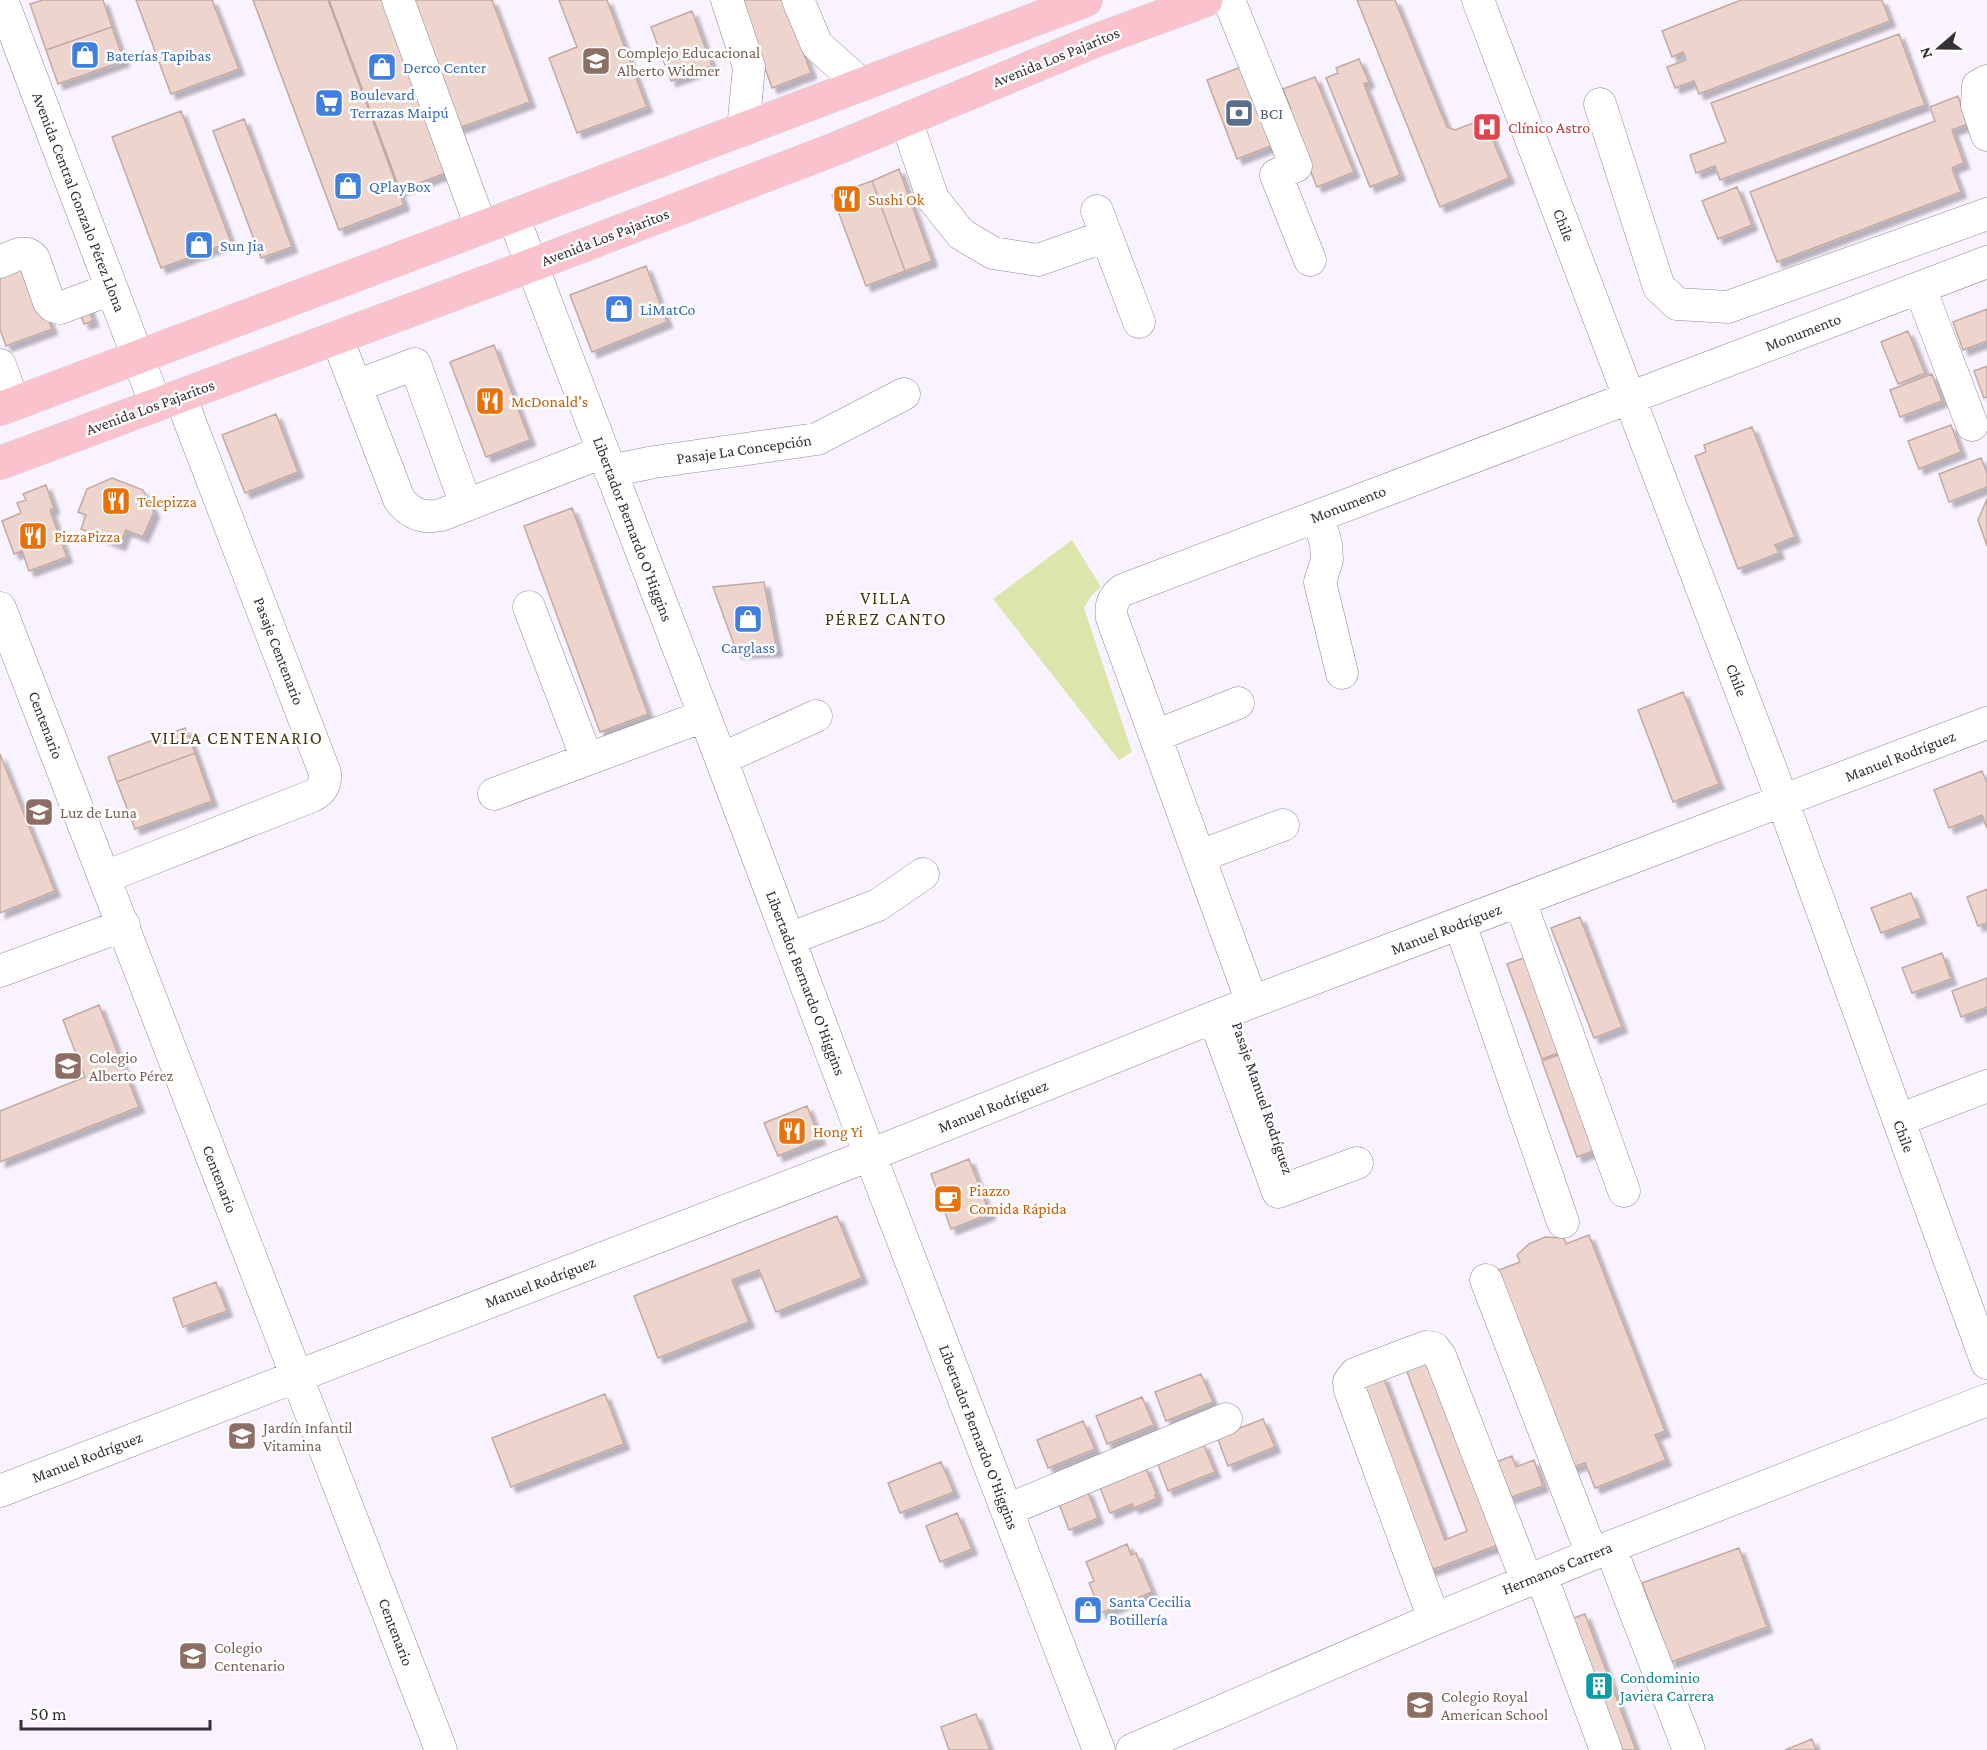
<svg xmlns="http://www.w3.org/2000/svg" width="1987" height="1750" font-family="'Crimson Pro',serif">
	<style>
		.green { fill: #dde6aa }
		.building { fill: #edd4cc; stroke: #c2aaa3; stroke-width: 1.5; filter: url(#shadow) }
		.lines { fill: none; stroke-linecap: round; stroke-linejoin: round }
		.minor-casing { stroke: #91879a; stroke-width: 33 }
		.major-casing { stroke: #d6d6d7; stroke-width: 34 }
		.minor { stroke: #fff; stroke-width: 32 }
		.major { stroke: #fac2cc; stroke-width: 33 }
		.labels { text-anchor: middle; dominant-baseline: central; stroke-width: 5; stroke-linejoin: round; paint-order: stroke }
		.education-label { font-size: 16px; fill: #785e54; stroke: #fff; text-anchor: start }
		.shop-label { font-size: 16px; fill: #366cbe; stroke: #fff; text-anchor: start }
		.street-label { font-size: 16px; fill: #343038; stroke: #fff }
		.service-label { font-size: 16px; fill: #4e5e75; stroke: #fff; text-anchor: start }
		.health-label { font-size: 16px; fill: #be3a42; stroke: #fff; text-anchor: start }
		.food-label { font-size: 16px; fill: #c56008; stroke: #fff; text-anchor: start }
		.culture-label { font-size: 16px; fill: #0d838f; stroke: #fff; text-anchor: start }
		.neighbourhood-label { font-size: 18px; letter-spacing: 1.5px; fill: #453b12; stroke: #fff }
	</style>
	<defs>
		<filter id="shadow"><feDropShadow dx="5.5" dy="5.5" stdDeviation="1.5" flood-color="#0004"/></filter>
	</defs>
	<rect width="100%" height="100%" fill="#f9f2ff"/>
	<path class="green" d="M1072,540L1101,587L1091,596L1084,608L1132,752L1119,760L993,599Z"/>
	<path class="building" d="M43,0H103L112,27L46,50L30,4Z
		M136,0H212L239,69L171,94Z
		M253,0H328L404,205L339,230Z
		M329,0H385L449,172L400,190Z
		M408,0H492L530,102L456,129Z
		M559,0H607L647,107L577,133L549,58L577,47Z
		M741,0H784L811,73L772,88Z
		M1357,0H1395L1447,127L1455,130L1484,119L1509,178L1440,207Z
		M1741,0H1882L1890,21L1699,94L1694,81L1675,88L1667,67L1686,60L1683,52L1672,57L1662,31Z
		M692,11L712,66L671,81L651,27Z
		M112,27L124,61L58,84L46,50Z
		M1899,34L1925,105L1720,180L1715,166L1696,173L1690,155L1726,142L1711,103Z
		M1359,59L1369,82L1364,84L1400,175L1370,187L1326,78L1338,73L1336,68Z
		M1241,67L1271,146L1237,159L1207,80Z
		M1315,77L1354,172L1317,187L1286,111L1291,109L1283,89Z
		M1958,96L1968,124L1952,130L1964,163L1952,168L1961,192L1777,262L1750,192L1935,121L1930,107Z
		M181,111L231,242L161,268L112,137Z
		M244,119L292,247L261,258L213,131Z
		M899,169L932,261L905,271L872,181Z
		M872,181L905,271L866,286L832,195Z
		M1737,187L1752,225L1718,239L1702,201Z
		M26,260L52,329L6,346L0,329V270Z
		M646,266L667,322L592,352L570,295Z
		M88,306L93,321L84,324L79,309Z
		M1987,309V341L1963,350L1953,322Z
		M1908,331L1925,373L1898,384L1881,342Z
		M494,345L530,440L486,457L450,362Z
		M1987,366V397L1984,398L1974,371Z
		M1932,374L1942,401L1900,417L1890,390Z
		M276,414L298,472L245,493L222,435Z
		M1951,425L1961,452L1919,469L1908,441Z
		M1752,427L1795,537L1775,545L1779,553L1738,569L1695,456L1706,452L1704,445Z
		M1981,458L1987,473V487L1949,502L1939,474Z
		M112,478L143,490L154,512L143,537L126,530L120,545L81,529L86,515L78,512L87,489Z
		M46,485L54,508L50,510L67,557L29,571L22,551L14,554L2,521L21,513L17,503L26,500L23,494Z
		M1987,499V546L1978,520Z
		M572,508L648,714L600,732L524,526Z
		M764,582L777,651L737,653L713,587Z
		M1683,692L1719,784L1673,802L1638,710Z
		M185,728L195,753L117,782L108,757Z
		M195,753L212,801L135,829L117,782Z
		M0,754L55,891L0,913Z
		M1982,771L1987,783V828L1982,815L1949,828L1934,790Z
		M1987,889V923L1978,926L1967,897Z
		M1911,893L1921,918L1881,933L1871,908Z
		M1580,917L1622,1027L1594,1038L1551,928Z
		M1942,953L1951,979L1912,993L1902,968Z
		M1526,957L1561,1052L1542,1059L1507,964Z
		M1987,978V1007L1961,1017L1952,991Z
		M99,1005L139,1107L0,1162V1111L85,1077L63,1020Z
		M1561,1054L1596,1150L1577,1157L1542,1061Z
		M807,1106L820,1139L778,1156L764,1123Z
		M969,1159L990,1214L951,1229L931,1174Z
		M837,1216L862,1278L776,1312L759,1270L732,1280L749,1322L658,1358L634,1296Z
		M1589,1235L1665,1431L1655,1435L1666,1460L1595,1488L1585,1463L1571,1468L1494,1272L1520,1262L1517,1255L1529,1244L1545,1237L1564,1238L1566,1244Z
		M216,1282L227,1311L183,1327L173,1298Z
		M1429,1361L1498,1545L1429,1571L1359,1385L1383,1376L1445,1540L1467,1531L1406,1369Z
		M1201,1374L1213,1402L1166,1421L1155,1392Z
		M605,1394L624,1444L511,1487L492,1438Z
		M1142,1397L1154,1425L1107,1444L1096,1416Z
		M1263,1419L1275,1447L1228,1466L1217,1437Z
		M1083,1421L1095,1449L1048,1468L1037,1440Z
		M1203,1443L1215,1472L1168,1491L1157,1462Z
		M1512,1456L1516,1467L1534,1460L1543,1486L1509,1498L1496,1462Z
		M941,1462L954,1492L900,1513L888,1483Z
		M1145,1466L1157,1495H1155L1156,1499L1134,1508L1132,1504L1110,1513L1099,1485Z
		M1087,1490L1098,1518L1069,1530L1058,1501Z
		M957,1513L972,1549L940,1562L926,1526Z
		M1127,1544L1131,1555L1136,1553L1152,1592L1101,1613L1089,1583L1094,1581L1086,1562Z
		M1739,1548L1767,1627L1671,1662L1642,1583Z
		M1585,1614L1636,1750H1610L1562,1622Z
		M976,1714L990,1750H949L941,1727Z
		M1812,1739L1816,1750H1785Z"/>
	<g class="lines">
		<g class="minor-casing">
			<path id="minor" d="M2,0L156,405
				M398,0L481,227
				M727,0L749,67L743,130
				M798,0L817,45L862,85
				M1229,0L1296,166L1276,175L1310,260
				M1478,0L1773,775L1987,1363
				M1987,81L1978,86L1977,105L1987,135
				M1600,104L1659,287L1677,304L1728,307L1987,214
				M906,120L933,199L961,234L993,253L1038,260L1106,236
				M1097,211L1139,322
				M513,216L721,759L870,1155L1099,1750
				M0,262C11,258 25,247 34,259L49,302L53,306L60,308L111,289
				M1920,288L1972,425
				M337,338L399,499C410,514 423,519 441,515L603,452
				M0,365L14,404
				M356,386L415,364L466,505
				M610,471L654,462L817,439L904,394
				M1318,516L1326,544L1327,560L1320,582L1342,673
				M529,607L587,759
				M0,608L441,1750
				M1155,736L1238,703
				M721,759L816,716
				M494,794L704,716
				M1200,856L1283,825
				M105,877L312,796C322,791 326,784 325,773L180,396
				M1520,901L1624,1191
				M1460,924L1563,1222
				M789,939L878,905L923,874
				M0,971L124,925
				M1252,1002L1112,618C1110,606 1113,597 1123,590L1987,262
				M1214,1017L1278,1192L1357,1163
				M1899,1120L1987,1086
				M1486,1280L1592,1554
				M0,1491L870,1155L1252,1002L1987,723
				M1007,1510L1226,1419
				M1610,1547L1689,1750
				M1541,1575L1606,1750
				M1434,1619L1350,1390L1349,1382L1355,1374L1426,1347L1434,1348L1440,1356L1527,1581
				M1132,1750L1420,1625L1610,1547L1987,1400"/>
		</g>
		<g class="major-casing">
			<path id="major" d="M0,409L1086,0
				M0,463L532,265L840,147L1097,40L1206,0"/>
		</g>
		<use href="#minor" class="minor"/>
		<use href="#major" class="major"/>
	</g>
	<defs>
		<g id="shop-square" transform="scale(1.5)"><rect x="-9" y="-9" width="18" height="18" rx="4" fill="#3f7fe0" stroke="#fff"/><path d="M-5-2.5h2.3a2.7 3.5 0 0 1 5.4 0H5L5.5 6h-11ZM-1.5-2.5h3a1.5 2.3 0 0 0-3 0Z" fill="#fff"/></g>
		<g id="school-square" transform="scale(1.5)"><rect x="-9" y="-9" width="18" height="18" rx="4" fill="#8d6e63" stroke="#fff"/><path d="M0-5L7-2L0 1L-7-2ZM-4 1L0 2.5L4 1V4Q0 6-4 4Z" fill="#fff"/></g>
		<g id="supermarket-square" transform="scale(1.5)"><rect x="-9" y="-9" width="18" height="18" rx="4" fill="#3f7fe0" stroke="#fff"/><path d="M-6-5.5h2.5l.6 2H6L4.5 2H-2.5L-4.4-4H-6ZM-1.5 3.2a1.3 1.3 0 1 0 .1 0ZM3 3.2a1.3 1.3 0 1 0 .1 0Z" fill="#fff"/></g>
		<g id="bank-square" transform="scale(1.5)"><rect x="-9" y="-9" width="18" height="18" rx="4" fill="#5c6f8a" stroke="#fff"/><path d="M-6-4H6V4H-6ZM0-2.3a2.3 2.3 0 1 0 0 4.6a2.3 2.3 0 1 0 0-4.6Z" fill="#fff"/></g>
		<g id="hospital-square" transform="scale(1.5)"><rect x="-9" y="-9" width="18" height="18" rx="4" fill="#e0444e" stroke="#fff"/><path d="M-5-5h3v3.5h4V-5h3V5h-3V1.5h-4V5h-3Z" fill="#fff"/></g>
		<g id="restaurant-square" transform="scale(1.5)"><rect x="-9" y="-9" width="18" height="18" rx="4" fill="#e8710a" stroke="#fff"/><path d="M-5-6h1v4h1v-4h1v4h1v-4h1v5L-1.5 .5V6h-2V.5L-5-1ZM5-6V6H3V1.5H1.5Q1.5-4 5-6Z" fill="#fff"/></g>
		<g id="cafe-square" transform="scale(1.5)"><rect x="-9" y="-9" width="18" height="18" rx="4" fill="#e8710a" stroke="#fff"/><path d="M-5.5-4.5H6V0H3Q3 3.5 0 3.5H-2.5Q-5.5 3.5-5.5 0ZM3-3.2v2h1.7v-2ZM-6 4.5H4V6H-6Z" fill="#fff"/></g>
		<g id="building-square" transform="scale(1.5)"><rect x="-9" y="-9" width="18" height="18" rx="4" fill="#0f9aa8" stroke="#fff"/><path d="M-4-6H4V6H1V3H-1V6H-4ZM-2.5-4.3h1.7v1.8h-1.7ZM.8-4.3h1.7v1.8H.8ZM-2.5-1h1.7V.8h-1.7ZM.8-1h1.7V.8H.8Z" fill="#fff"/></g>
	</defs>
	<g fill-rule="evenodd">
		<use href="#shop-square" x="85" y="55"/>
		<use href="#school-square" x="596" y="61"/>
		<use href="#shop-square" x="382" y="67"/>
		<use href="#supermarket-square" x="329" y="103"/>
		<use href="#bank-square" x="1239" y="113"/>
		<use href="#hospital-square" x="1487" y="127"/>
		<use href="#shop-square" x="348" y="186"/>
		<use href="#restaurant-square" x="847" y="199"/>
		<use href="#shop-square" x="199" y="245"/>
		<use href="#shop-square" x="619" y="309"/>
		<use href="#restaurant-square" x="490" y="401"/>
		<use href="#restaurant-square" x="116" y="501"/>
		<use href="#restaurant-square" x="33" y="536"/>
		<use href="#shop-square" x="748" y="619"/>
		<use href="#school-square" x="39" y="812"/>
		<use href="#school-square" x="68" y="1066"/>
		<use href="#restaurant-square" x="792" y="1131"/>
		<use href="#cafe-square" x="948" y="1199"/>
		<use href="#school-square" x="242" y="1436"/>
		<use href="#shop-square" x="1088" y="1610"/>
		<use href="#school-square" x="193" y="1656"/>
		<use href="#building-square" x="1599" y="1686"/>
		<use href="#school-square" x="1420" y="1705"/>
	</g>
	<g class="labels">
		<g class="education-label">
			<text x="617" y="52">Complejo Educacional<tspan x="617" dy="18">Alberto Widmer</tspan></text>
			<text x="60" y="812">Luz de Luna</text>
			<text x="89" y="1057">Colegio<tspan x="89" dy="18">Alberto Pérez</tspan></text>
			<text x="263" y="1427">Jardín Infantil<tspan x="263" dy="18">Vitamina</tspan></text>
			<text x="214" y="1647">Colegio<tspan x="214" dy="18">Centenario</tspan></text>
			<text x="1441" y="1696">Colegio Royal<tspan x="1441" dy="18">American School</tspan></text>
		</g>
		<g class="shop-label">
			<text x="106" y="55">Baterías Tapibas</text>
			<text x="403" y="67">Derco Center</text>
			<text x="350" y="94">Boulevard<tspan x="350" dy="18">Terrazas Maipú</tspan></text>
			<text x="369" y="186">QPlayBox</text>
			<text x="220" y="245">Sun Jia</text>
			<text x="640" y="309">LiMatCo</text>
			<text x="748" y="647" text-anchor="middle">Carglass</text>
			<text x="1109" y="1601">Santa Cecilia<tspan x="1109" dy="18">Botillería</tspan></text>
		</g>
		<g class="street-label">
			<text transform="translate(1056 57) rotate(-22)">Avenida Los Pajaritos</text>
			<text transform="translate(79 202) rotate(69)">Avenida Central Gonzalo Pérez Llona</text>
			<text transform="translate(1564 225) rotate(69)">Chile</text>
			<text transform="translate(605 237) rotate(-21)">Avenida Los Pajaritos</text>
			<text transform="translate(1803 332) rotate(-21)">Monumento</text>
			<text transform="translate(150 407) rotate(-20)">Avenida Los Pajaritos</text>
			<text transform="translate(744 449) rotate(-8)">Pasaje La Concepción</text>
			<text transform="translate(1348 504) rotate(-21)">Monumento</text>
			<text transform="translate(633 529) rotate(69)">Libertador Bernardo O'Higgins</text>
			<text transform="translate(279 651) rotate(69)">Pasaje Centenario</text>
			<text transform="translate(1737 680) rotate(69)">Chile</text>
			<text transform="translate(46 725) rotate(69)">Centenario</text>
			<text transform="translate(1900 756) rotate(-21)">Manuel Rodríguez</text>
			<text transform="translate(1446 929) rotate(-21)">Manuel Rodríguez</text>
			<text transform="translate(806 983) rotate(69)">Libertador Bernardo O'Higgins</text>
			<text transform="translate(1263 1098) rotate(71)">Pasaje Manuel Rodríguez</text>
			<text transform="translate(993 1106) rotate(-22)">Manuel Rodríguez</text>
			<text transform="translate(1904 1136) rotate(70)">Chile</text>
			<text transform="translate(220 1179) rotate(69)">Centenario</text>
			<text transform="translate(540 1282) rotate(-21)">Manuel Rodríguez</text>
			<text transform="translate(979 1437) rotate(69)">Libertador Bernardo O'Higgins</text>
			<text transform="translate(87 1457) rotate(-21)">Manuel Rodríguez</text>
			<text transform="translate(1557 1568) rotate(-22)">Hermanos Carrera</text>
			<text transform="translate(396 1632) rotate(69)">Centenario</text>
		</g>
		<g class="service-label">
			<text x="1260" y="113">BCI</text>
		</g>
		<g class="health-label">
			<text x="1508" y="127">Clínico Astro</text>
		</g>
		<g class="food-label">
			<text x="868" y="199">Sushi Ok</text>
			<text x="511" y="401">McDonald's</text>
			<text x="137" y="501">Telepizza</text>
			<text x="54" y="536">PizzaPizza</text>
			<text x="813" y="1131">Hong Yi</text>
			<text x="969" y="1190">Piazzo<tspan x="969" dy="18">Comida Rápida</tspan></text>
		</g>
		<g class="culture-label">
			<text x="1620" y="1677">Condominio<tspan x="1620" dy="18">Javiera Carrera</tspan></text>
		</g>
		<g class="neighbourhood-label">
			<text x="886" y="598">VILLA<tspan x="886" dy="21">PÉREZ CANTO</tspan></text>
			<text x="237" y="738">VILLA CENTENARIO</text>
		</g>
	</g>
	<g transform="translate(1939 48) rotate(250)" stroke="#ffffff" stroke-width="4.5" paint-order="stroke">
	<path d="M0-4.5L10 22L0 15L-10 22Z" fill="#343038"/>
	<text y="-9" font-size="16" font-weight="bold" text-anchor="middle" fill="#343038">N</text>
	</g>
	<path d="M21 1720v9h189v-9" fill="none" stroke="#343038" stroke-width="3"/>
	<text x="30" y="1720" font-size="18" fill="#343038" stroke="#ffffff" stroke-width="4.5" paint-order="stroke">50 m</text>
</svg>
